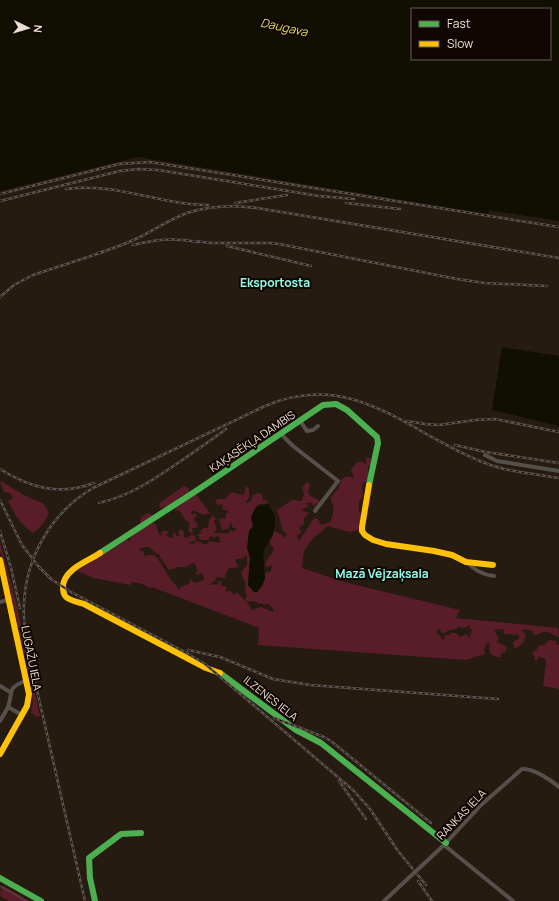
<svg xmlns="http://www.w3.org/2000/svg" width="559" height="901" font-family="Manrope,sans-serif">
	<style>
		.green { fill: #581d29; fill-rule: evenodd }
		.water { fill: #110f02; fill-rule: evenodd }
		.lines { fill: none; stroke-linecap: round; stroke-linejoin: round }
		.street { stroke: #56504d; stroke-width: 4 }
		.fast { stroke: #4caf50; stroke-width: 6 }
		.slow { stroke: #ffc107; stroke-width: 6 }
		.tram { stroke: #5c544f; stroke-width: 1 }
		.rail-casing { stroke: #5c544f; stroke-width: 2.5 }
		.rail { stroke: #100702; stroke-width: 1; stroke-dasharray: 3; stroke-linecap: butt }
		.labels { text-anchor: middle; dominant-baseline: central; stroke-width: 4; stroke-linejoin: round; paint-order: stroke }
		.street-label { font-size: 11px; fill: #ecddd2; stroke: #100702 }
		.water-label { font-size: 12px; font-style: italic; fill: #dfdd62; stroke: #100702 }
		.neighbourhood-label { font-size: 12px; font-weight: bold; fill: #93fbea; stroke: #100702 }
	</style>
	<rect width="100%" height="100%" fill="#261b11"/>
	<path class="green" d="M366,458H370L372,460L371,465L368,466V480L362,485L363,496L359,502V511L361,514L359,530L349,532L327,526L320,533L313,538L304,551L302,568L348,583L460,610L456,618L558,628L559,637C547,633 548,628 535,636L532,631L525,629L521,631L526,634C524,643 522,645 514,649L513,643L515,640L519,639V635L504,634V629L494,630L499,638L497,642L507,647L505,652L500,654L502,657H497L491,654L489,649L490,645L488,642L484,649L485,654L466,660L258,645L259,628L152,587L149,588L143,584L132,582L130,585L94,578L77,571L126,540L130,541L131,536L144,527L140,522L141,517L148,513L153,516L150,524L155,523L159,534L161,536V533L163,531H167L169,532L166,536L172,538L173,537V533H175L177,536H179L180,535L178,533L180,529L184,532V537L189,538V536L192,534L196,537V540L188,543L194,544L195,542L198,541L203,544H207L210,541L220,543L219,536L213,538L212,536L209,537V540H200L198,534L202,533L200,531L204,528H208L209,520L213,515L217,520H214L217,530L214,532V533H230V529L233,532L237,528H233L231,523L228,529L222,530L219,518L225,519L226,513H228V510H223L222,504L218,505L215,501L218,499H225C233,488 234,494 244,495L246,487H248C250,493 250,497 246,502L247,503L251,501L253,494L255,495L257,493L261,494L263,497L262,500L263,501L264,499L269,503L264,504H259L256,507L251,517L253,526L249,553L250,557L248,585L254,592L265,579L264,574L271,571L272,565L267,567L265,566C266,557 272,557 274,548L271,546L270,540L274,531L281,534L285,538L287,534L283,531L277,510L292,500L301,501L304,494L302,487L307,482L310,485L308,491L309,495L320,501L315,505V508L312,503H306L309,507L304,508L301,510L309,513L304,518V524L299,528L302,532L297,535L299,541L314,518L318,519L321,525L330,522C334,512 335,508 330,498L338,489L341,480L346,476L354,478L351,470L357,462H363L366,465ZM145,547H149L157,554L160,555V557L169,570L179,567H186L192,563L195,564L198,571L195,573L198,575L200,573L203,574L204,580L194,583L190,579V583L180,587V590L171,580L158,559L154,555H147L146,557L144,555V552L138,549ZM247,555V565L243,570L241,573L246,585L245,591L247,596L245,600L248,602L252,601L257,602L258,604L261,603L264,605L268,604L272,607L274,612L261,607L254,609L252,611L250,606L237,592L234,595L231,591H228L226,592V586H222L221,584L222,582L219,581L218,584L209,585L216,580L215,577L225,578L227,570L229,569L228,568H235L239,566L236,563L235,559H241ZM470,625V629L473,630L470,634L471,639L466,634L460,637L456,633H451L449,635H445L444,640L439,635L436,633L439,629L442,633H445L450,630L457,629L458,626L464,628Z
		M1,481L24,495L44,504L49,513C46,520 39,530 33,533C21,525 14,514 8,501L13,498L10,493L4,492L0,482Z
		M184,486L188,488L189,492L177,499V502L170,506L160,508L159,503Z
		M195,493L210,513L204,515L192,510L191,514L192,515L195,513L197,516L193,519L198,525L196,528H192L193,533L188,532L190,522L186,521L180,511L175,510L176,506Z
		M0,542L17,605L40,716L37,717L31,713L33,701L30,681L7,575L0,551Z
		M549,640L557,641L556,644L558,645L559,643V689L543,686L546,663L545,658H540L539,656L537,661L534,659L535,656L532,654L534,650L536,651L538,646L544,645Z
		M1,886H4L30,901H9L0,896Z"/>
	<path class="water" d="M0,0H559V221L489,210L488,214L138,157L0,191ZM412,9H550V59H412Z
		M502,347L559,356V426L492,410Z
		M268,504L275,516V522L273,535L263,551L265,579L262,586L257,592H254L248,585L250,558L247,548L249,531L253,526L251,517L256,507Z"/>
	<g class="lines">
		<path class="street" d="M300,421L307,431L313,430L318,426
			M281,434L293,446L338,481L315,511
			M485,455L497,461L559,471
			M467,562C474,570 483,575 494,576
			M0,602L10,599
			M0,686L10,692
			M8,707L22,715
			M0,721C3,716 6,711 8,707C14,689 6,689 27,680
			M444,845L513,901
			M384,901L444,845L481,805L522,769C533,768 551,780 559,787"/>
		<path class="fast" d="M100,553L199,489L323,405L336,404L347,410L377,437L378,443L369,485
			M220,673L296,730L321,743L446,843
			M0,878L41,901
			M95,901L90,878L89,858L121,834L141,833"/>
		<path class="slow" d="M369,485L362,527V531L365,535L373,540L386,544L434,551L452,555L466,562L493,565
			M100,553C87,562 66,568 63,585C63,590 63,594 66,597C71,601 78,602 84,604L206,668L220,673
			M0,560L29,694L27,706L0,754"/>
		<path class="tram" d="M0,886L26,901"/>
		<g class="rail-casing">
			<path id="rail" d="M66,189C115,182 160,205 208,205
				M0,194L119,164L150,162L559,227
				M0,201L120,171L138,169L158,170L319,196L354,199
				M235,203L287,195
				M346,203L400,209
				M194,241L211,243H269L279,244L457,279L485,283L547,286
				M133,245C156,239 173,238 198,242
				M227,246L311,266
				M98,253C112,249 125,244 138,238C154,230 170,219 187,213C209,206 234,205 257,208L559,258
				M0,297L14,285L33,275L103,252
				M407,421L425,424L439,425L475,420L495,419L559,432
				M455,445L486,452L559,463
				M0,469C30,488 60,496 94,483
				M0,500L22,545L39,567L51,579L71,592L183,651L205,664L353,790L370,809L398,851L426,885
				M99,503C129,496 150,482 175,465C192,453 209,442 226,429
				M0,531L11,568L20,608
				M26,642L85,901
				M27,646C25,632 23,618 24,604C26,556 52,512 93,488L265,406C354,368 407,433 485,463C508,472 534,474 559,478
				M188,650L220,657L273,679L310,685L498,699
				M274,718L324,737L331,741L431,823
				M339,781L366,819
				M418,881L432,901"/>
		</g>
		<use href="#rail" class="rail"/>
	</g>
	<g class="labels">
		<g class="street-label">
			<text transform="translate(252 441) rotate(-34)">KAĶASĒKĻA DAMBIS</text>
			<text transform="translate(32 658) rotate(79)">LUGAŽU IELA</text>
			<text transform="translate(271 698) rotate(38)">ILZENES IELA</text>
			<text transform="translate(461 814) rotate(-46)">RANKAS IELA</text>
		</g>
		<g class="water-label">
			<text transform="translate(284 27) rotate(12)">Daugava</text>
		</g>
		<g class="neighbourhood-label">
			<text x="275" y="282">Eksportosta</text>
			<text x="382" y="573">Mazā Vējzaķsala</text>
		</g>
	</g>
	<rect x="411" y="8" width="140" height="52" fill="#100702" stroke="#685d55"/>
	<rect x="419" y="21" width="20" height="6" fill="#4caf50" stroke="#685d55"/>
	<text x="447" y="28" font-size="12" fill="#ecddd2">Fast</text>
	<rect x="419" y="41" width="20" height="6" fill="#ffc107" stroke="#685d55"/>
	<text x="447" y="48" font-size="12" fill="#ecddd2">Slow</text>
	<g transform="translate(28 28) rotate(95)" stroke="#100702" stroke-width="3" paint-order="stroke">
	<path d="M0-3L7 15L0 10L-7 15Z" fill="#ecddd2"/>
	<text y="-6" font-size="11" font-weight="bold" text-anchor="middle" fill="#ecddd2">N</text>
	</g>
</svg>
